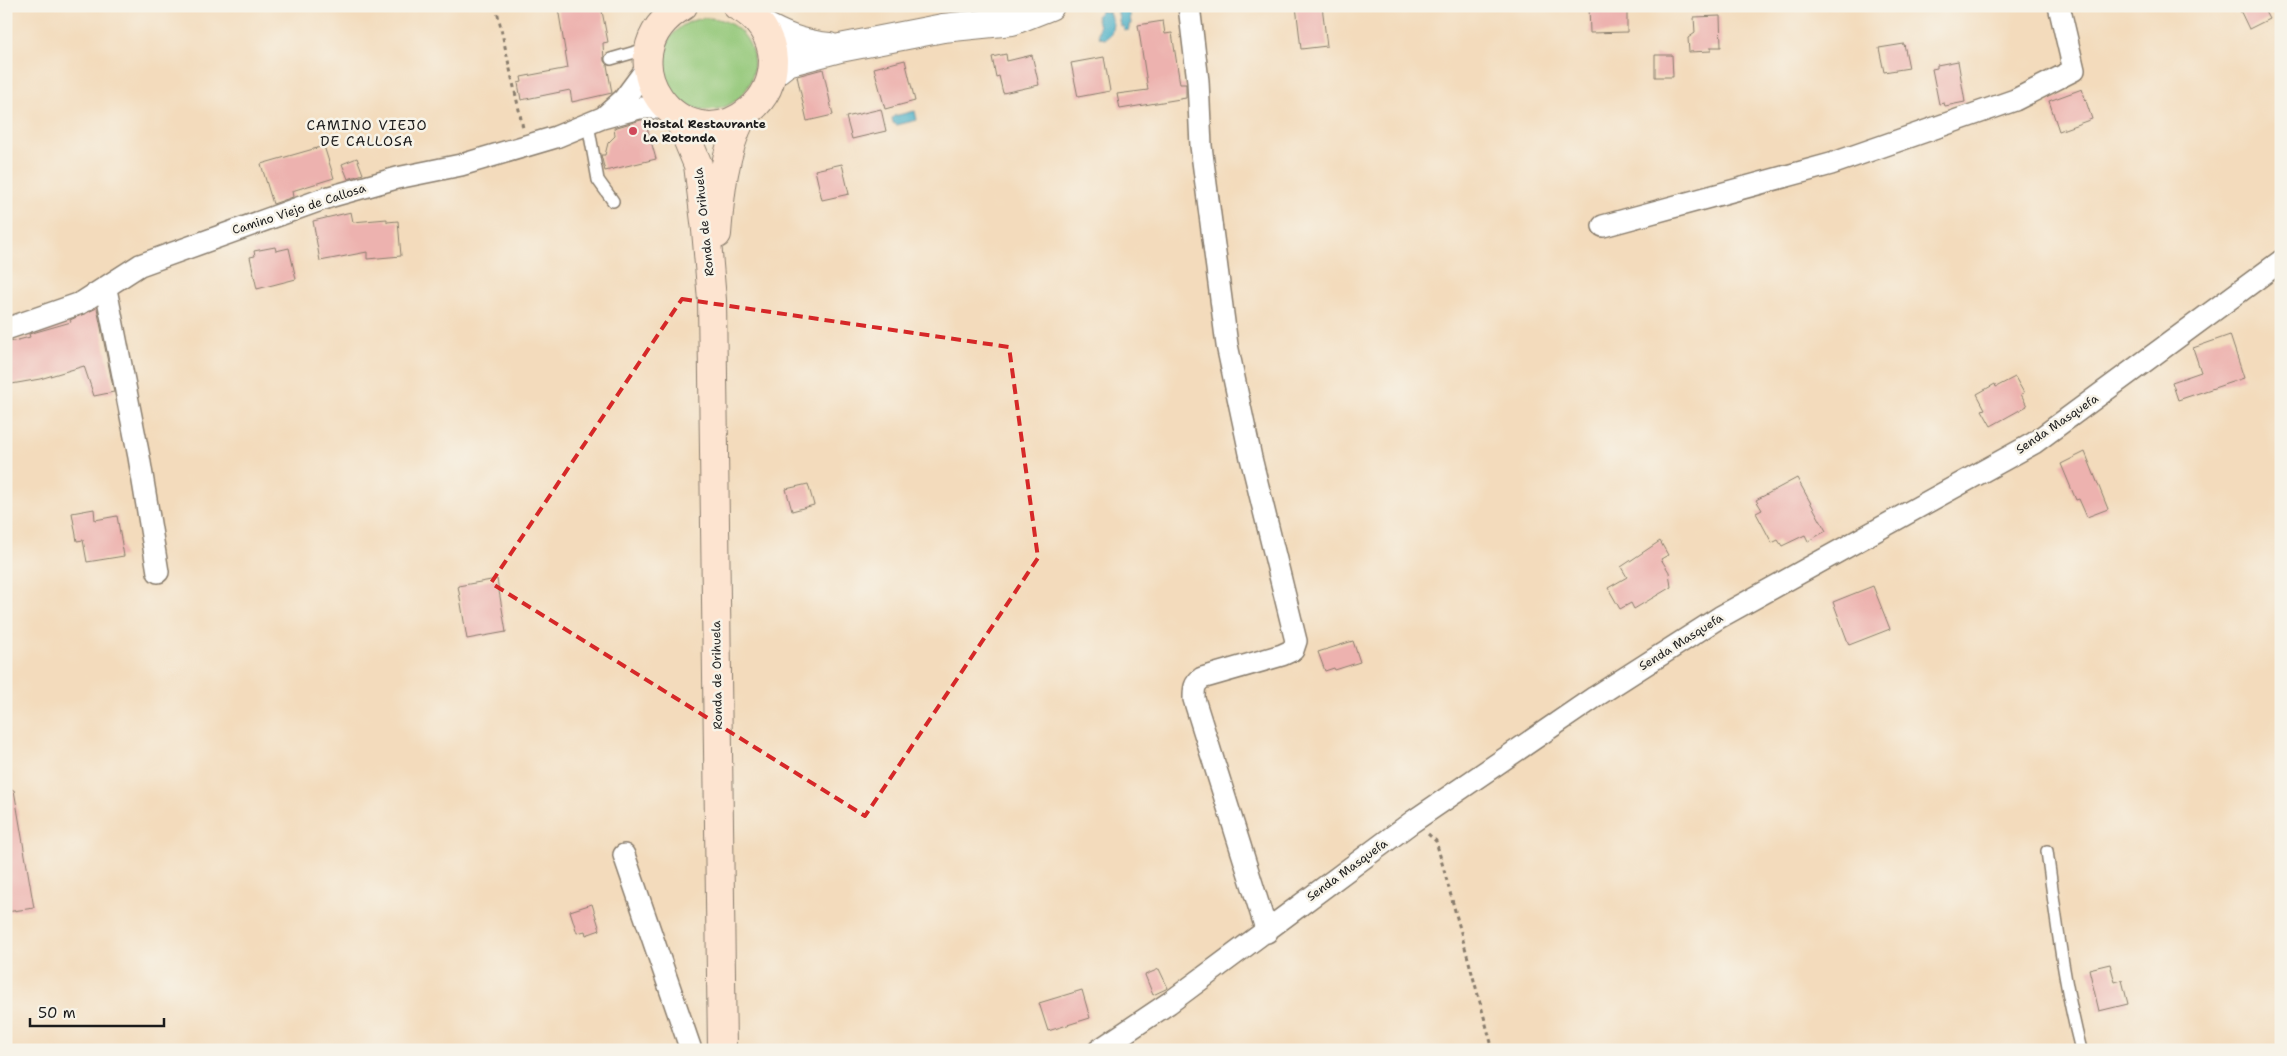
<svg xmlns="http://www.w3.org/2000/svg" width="2287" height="1056" font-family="'Shantell Sans',sans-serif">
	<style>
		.green { fill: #93c778; stroke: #58724a }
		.water { fill: #47aec6; stroke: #326571 }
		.building { fill: #edb2af }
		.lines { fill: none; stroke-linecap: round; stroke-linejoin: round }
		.service-casing { stroke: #887c6c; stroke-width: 14 }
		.minor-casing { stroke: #887c6c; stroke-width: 24 }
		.tertiary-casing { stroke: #887c6c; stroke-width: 30 }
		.secondary-casing { stroke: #887c6c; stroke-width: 30 }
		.path { stroke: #887c6c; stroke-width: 3; stroke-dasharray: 4 4; stroke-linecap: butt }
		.service { stroke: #fff; stroke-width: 11 }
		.minor { stroke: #fff; stroke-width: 21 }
		.tertiary { stroke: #fff; stroke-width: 28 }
		.secondary { stroke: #fde4d0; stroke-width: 28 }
		.marked { fill: none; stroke: #d62828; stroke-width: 4; stroke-dasharray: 10 6; stroke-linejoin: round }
		.poi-dot { fill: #d1495b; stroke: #f7f3e8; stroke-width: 2 }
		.labels { text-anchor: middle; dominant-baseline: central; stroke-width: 5; stroke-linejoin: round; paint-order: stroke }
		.poi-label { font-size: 12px; font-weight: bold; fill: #1c1c1c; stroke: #f7f3e8; text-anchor: start }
		.street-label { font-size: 12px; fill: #1c1c1c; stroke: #f7f3e8 }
		.neighbourhood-label { font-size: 14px; letter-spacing: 1px; fill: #1c1c1c; stroke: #f7f3e8 }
	</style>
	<rect width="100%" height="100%" fill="#f7f3e8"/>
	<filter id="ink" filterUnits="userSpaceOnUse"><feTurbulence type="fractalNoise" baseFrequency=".02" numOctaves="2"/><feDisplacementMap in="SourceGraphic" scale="10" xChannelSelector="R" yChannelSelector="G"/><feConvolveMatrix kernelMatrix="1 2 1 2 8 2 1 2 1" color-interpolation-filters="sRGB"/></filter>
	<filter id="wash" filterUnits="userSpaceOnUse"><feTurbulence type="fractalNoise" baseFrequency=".0096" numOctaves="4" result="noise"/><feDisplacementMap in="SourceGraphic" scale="20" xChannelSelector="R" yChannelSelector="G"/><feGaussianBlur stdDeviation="1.12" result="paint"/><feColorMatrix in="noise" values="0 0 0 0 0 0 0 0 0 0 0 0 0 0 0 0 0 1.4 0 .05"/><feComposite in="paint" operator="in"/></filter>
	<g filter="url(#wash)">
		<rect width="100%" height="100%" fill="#f3dbbc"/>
		<path class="green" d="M662 64a46 46 0 1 1 92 0a46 46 0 1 1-92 0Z"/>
		<path class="water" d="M1117,6H1129L1131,24L1129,25V30L1124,31L1123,26H1120Z
			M1101,11L1109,12L1113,24L1111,34L1105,39L1100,38L1098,34L1099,26L1096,16Z
			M915,111L917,120L897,125L893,123L892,118L894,116Z"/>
		<g id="blocks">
			<path class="building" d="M567,6H601L608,42L603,43L604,61L607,65L612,93L572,102L570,90L521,100L518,83L522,82L521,77L568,68L558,8Z
				M1296,6H1322L1327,46L1301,49Z
				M1589,6H1627V32L1590,33Z
				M2238,6H2262L2269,19L2249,29Z
				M1720,16L1721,47H1711V51L1689,52L1688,38L1695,33L1694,17Z
				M1163,21L1165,34L1172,33L1180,84H1186V98L1120,109L1117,94L1148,90L1138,25Z
				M1904,44L1909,68L1884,72L1879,48Z
				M1006,54L1007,61L1032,55L1039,85L1003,93L999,76L996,77L992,57Z
				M1655,55H1672L1673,77H1655Z
				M1104,57L1110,91L1078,97L1071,63Z
				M905,60L915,101L885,109L874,68Z
				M1958,61L1965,102L1945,106L1944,103L1939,104L1932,69L1937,68V65Z
				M823,69L833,115L807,121L797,76Z
				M2082,89L2092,119L2059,131L2049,101Z
				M881,109L886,131L852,139L846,117Z
				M641,120H645L656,159L605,171L601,155H605L608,143L615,136L614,128Z
				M324,146L334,178L292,191L293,197L273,204L261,164Z
				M357,158L363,174L348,179L342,164Z
				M842,164L849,194L822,200L815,170Z
				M351,212L353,222L387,219V222L398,221L401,256L367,259V252L320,261L313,221Z
				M275,247L276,251L289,248L296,279L257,289L250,257L255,256L254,251Z
				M97,308L114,392L94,396L84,366L40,379L6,385V343L30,337L29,334L71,322L70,320Z
				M2230,335L2244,378L2178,400L2172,382L2201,372L2193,348Z
				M2015,377L2024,393L2021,394L2027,406L1991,426L1982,410L1985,409L1977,394L1995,384L1996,387Z
				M2085,452L2108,509L2087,517L2079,499L2076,500L2061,464Z
				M1797,478L1826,531L1808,541L1805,535L1782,546L1778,540L1772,543L1756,513L1762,510L1756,500Z
				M808,484L814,505L792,511L786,489Z
				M94,509L95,520L117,516L124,556L87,562L83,540L77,541L72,513Z
				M1660,541L1668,555L1661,559L1669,572L1671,587L1634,609L1631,603L1620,609L1608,588L1627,577L1621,567Z
				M497,579L506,632L467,639L458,586Z
				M1873,586L1890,629L1849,645L1833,602Z
				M1353,641L1360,662L1335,670L1334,668L1325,671L1318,652Z
				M6,790H14L34,908L6,912Z
				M592,904L600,930L586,935L585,931L577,933L570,911Z
				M2110,964L2115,982L2122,980L2128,1004L2099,1011L2089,969Z
				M1159,969L1168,988L1153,995L1145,975Z
				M1082,990L1090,1018L1048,1031L1039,1003Z"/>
		</g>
	</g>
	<g filter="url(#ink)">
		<use href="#blocks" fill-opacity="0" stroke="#887c6c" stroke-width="1"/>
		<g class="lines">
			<g class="service-casing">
				<path id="service" d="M611,59L649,48
					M588,124L598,180L613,201
					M2047,851C2056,918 2064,985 2081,1050"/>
			</g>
			<g class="minor-casing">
				<path id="minor" d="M1189,6L1198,81L1201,146L1227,345L1251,458L1296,641L1293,650L1282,655L1202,678C1194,684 1194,688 1194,699L1267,932
					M605,116L624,99L647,68
					M1603,226L1831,164L2015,100L2074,70L2059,6
					M106,289L139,457L158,572
					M6,329L81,303L140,265L329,197L397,178L461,165L556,137L602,118L639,108H666
					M624,855L691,1050
					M1099,1050L1169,1003L1412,822L1595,697L1720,617L2034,443L2281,261"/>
			</g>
			<g class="tertiary-casing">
				<path id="tertiary" d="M759,23C783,37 801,44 829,47
					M773,73L787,62L840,48L943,28L1012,21L1050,6"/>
			</g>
			<g class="secondary-casing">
				<path id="secondary" d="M683,6C599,56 682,167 750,110C766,97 773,80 773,60C772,37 758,16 737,6
					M678,117L698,165L706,230L712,300L722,1050
					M717,234C720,195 724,152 742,117"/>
			</g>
			<path class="path" d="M496,6L523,128
				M1428,834L1436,841L1493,1050"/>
			<use href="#service" class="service"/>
			<use href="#minor" class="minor"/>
			<use href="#tertiary" class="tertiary"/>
			<use href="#secondary" class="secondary"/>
		</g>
	</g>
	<path class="marked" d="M682,299L1009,347L1038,558L865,816L491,583Z"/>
	<circle class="poi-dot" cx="633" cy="131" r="5"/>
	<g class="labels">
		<g class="poi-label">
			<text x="643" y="124">Hostal Restaurante<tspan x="643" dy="14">La Rotonda</tspan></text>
		</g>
		<g class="street-label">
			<text transform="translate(299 209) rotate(-18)">Camino Viejo de Callosa</text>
			<text transform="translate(704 222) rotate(-96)">Ronda de Orihuela</text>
			<text transform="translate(2057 424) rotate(-34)">Senda Masquefa</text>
			<text transform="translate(1681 642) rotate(-32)">Senda Masquefa</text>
			<text transform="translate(717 675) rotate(-91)">Ronda de Orihuela</text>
			<text transform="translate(1347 870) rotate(-36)">Senda Masquefa</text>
		</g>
		<g class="neighbourhood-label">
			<text x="367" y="125">CAMINO VIEJO<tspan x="367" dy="16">DE CALLOSA</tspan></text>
		</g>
	</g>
	<rect width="2287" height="1056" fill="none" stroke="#f7f3e8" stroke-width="25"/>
	<path d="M30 1018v8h134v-8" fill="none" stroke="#1c1c1c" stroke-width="2.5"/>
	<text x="38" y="1018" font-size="15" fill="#1c1c1c" stroke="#f7f3e8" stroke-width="4" paint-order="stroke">50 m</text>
</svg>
